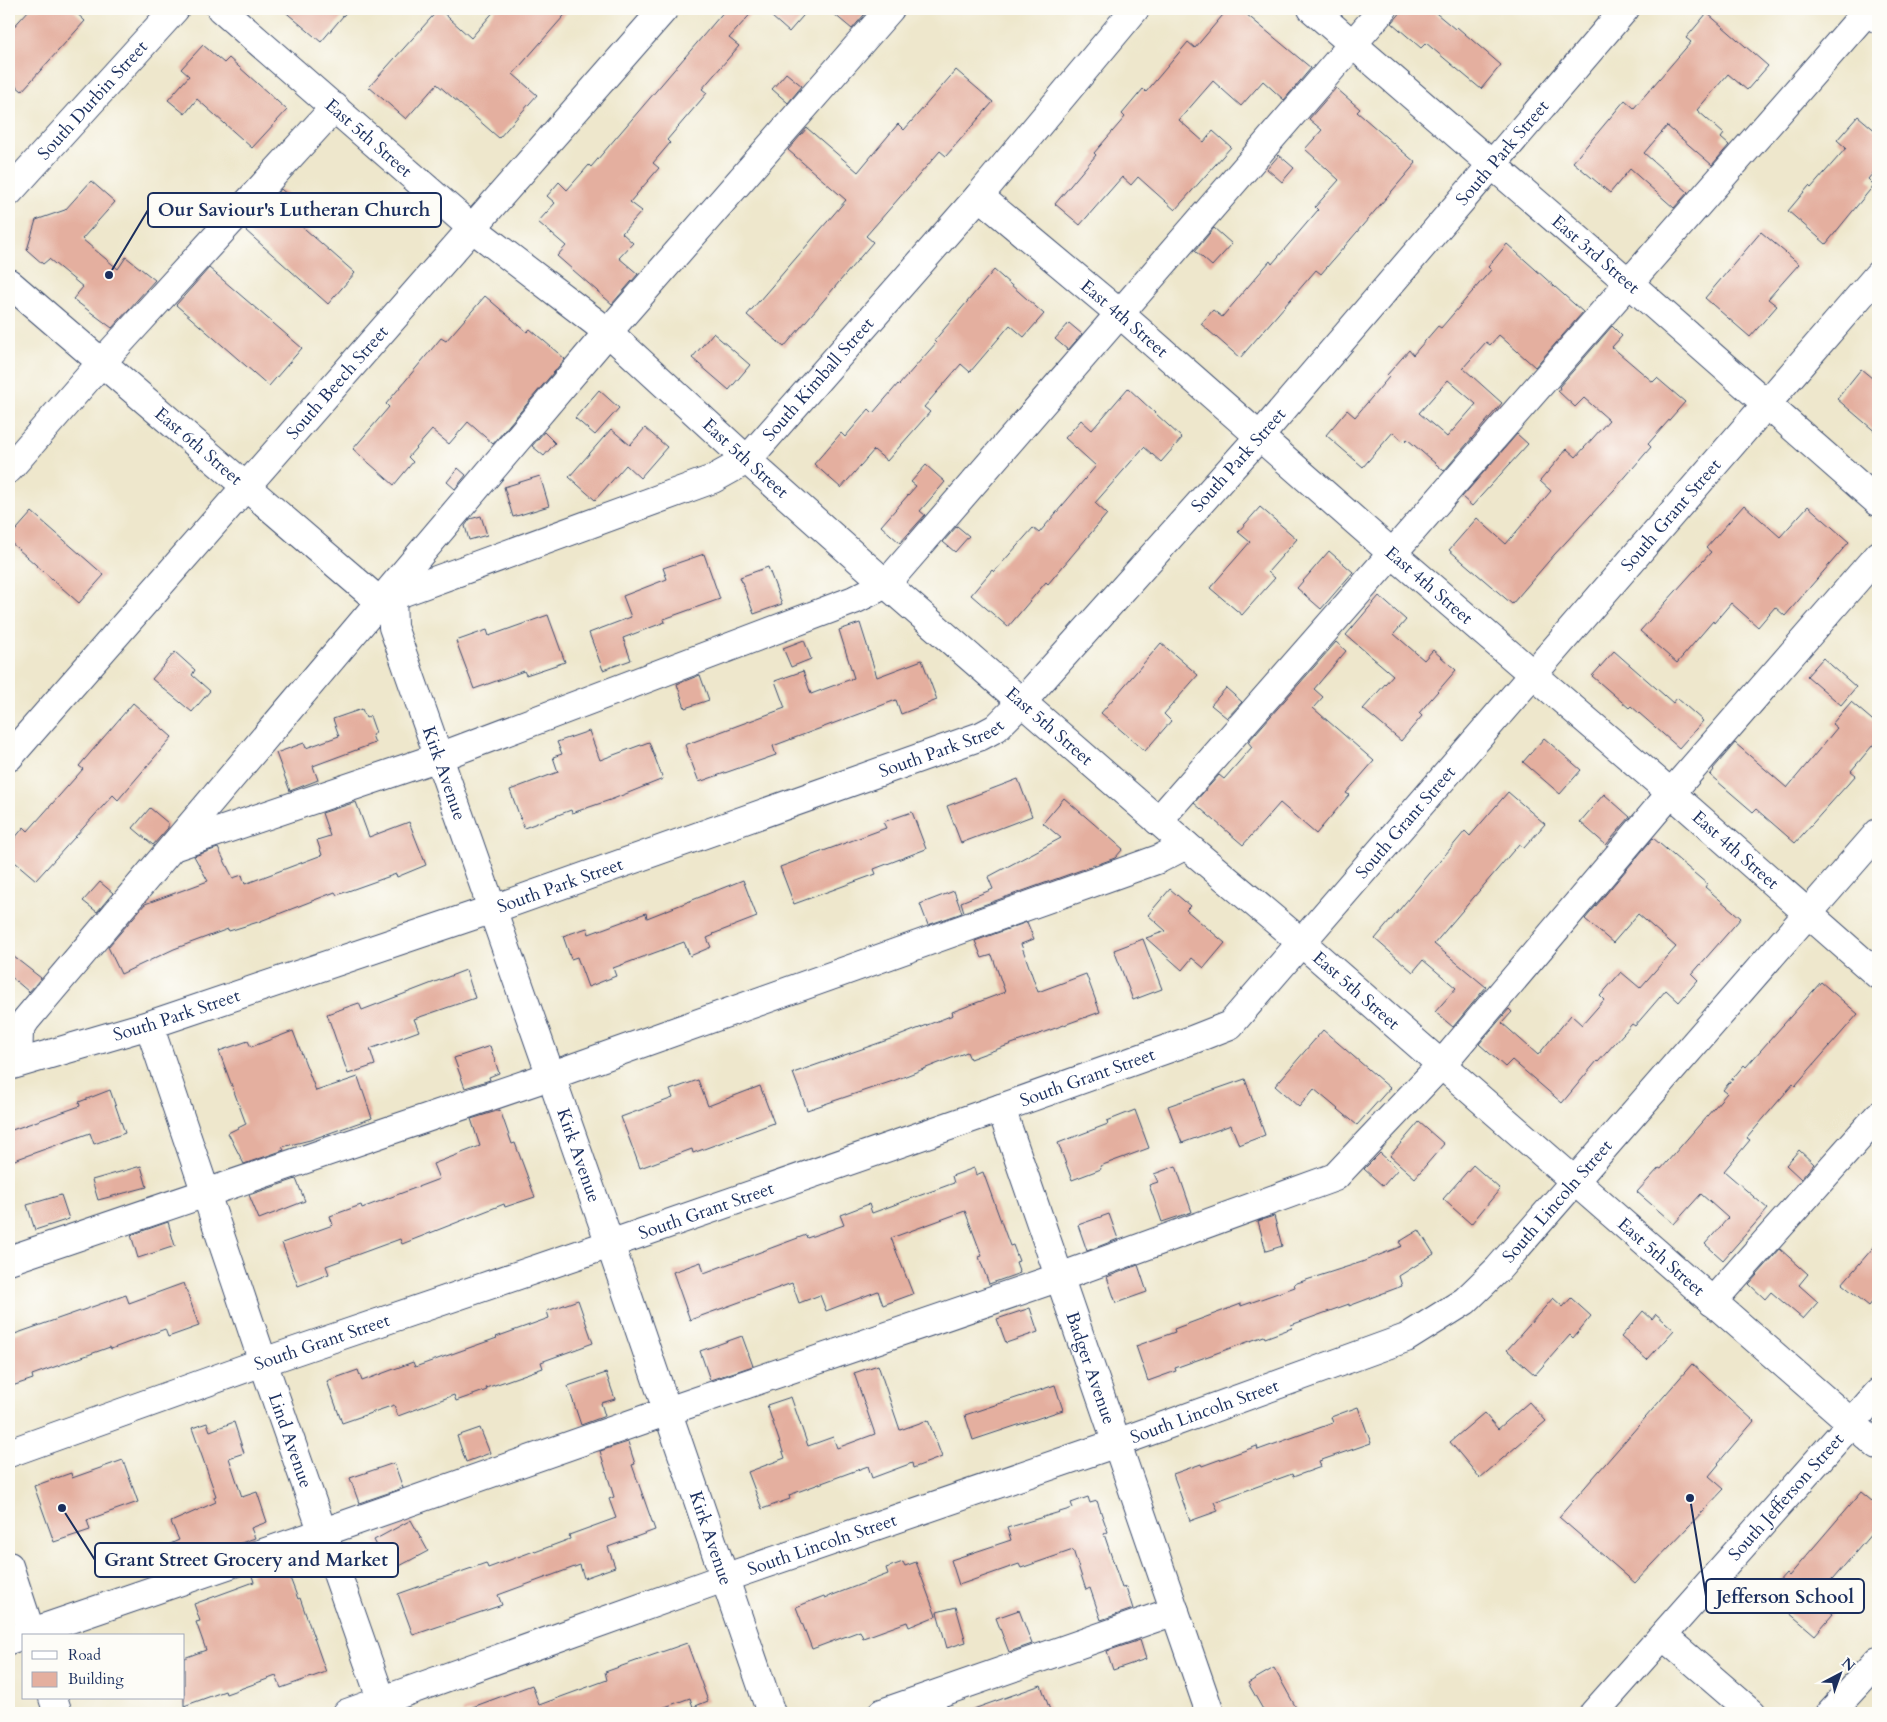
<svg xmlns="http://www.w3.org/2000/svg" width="1887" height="1722" font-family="Cardo,serif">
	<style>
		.building { fill: #e4af9f; fill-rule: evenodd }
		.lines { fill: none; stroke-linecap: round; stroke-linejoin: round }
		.minor-casing { stroke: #3b4b6e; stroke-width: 30 }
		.major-casing { stroke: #3b4b6e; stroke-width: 30 }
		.minor { stroke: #fff; stroke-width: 28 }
		.major { stroke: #fff; stroke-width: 28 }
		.labels { text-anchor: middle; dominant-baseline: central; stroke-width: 5; stroke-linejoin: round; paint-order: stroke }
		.street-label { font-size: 18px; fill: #1b2f5e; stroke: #fdfcf7 }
		.leader { fill: none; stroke: #1b2f5e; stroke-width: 2 }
		.callout-dot { fill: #1b2f5e; stroke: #fdfcf7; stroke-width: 2 }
		.callout { fill: #fdfcf7; stroke: #1b2f5e; stroke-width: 2 }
		.callout-label { font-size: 19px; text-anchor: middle; font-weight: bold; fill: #1b2f5e }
	</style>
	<rect width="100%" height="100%" fill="#fdfcf7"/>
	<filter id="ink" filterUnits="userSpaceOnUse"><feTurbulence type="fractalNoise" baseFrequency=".02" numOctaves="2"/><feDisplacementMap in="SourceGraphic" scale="10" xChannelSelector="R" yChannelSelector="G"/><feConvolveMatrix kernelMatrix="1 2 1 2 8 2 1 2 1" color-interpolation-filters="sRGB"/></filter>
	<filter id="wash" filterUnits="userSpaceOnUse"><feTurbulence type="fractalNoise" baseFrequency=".0096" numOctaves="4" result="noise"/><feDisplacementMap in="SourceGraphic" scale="20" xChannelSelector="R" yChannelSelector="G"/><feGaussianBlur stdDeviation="1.12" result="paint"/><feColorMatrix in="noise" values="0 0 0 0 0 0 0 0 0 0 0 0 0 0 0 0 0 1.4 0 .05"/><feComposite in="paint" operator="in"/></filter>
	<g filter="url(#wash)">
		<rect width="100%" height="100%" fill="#eee7cc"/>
		<g id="blocks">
			<path class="building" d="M30,9H72L85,21L22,91L9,80V32Z
				M282,9H349L321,42Z
				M439,9L471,38L496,9H570L513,74L537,95L499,138L437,84L406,119L369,87Z
				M726,9H755L729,38L739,46L702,89L707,93L667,140L670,143L653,163L659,168L630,202L642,211L622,233L633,243L619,258L638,274L612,304L557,256L566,246L538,222L555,203L547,196L559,182L567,190L589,165L591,167Z
				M763,9H809L789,32Z
				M828,9H869L852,29Z
				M1228,9H1240L1311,68L1284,100L1263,81L1241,106L1213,81L1179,120L1204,142L1213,131L1231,147L1175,210L1138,177L1131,185L1122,177L1080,225L1055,204L1096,155L1094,153L1125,117L1122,114L1143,89L1146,92L1188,42L1195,48Z
				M1404,9H1431L1455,29L1457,27L1501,65L1481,89L1426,43L1421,48L1392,23Z
				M1707,13L1768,66L1747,90L1728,74L1697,110L1724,134L1721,138L1729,145L1712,165L1667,126L1644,153L1688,192L1674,208L1630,169L1610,193L1573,162L1625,100L1634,108L1691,42L1686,38Z
				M203,45L224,63L229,58L287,110L252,148L197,99L185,114L168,100L189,76L181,69Z
				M956,70L993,102L946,156L940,151L866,236L873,242L784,347L747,315L846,200L788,150L807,128L858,172L898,124L904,130Z
				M786,73L802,86L788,103L772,89Z
				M1336,88L1360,109L1357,112L1416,163L1321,274L1316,270L1240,358L1201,324L1213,310L1222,317L1270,261L1272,264L1318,210L1315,207L1339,180L1305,149L1322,130L1309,119Z
				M1858,116L1878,133V167L1868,179L1874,185L1826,244L1788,211L1809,186L1811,188L1846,148L1837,140Z
				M1279,155L1294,168L1282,182L1267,169Z
				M91,181L115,202L82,239L118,269L126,257L155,280L112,328L73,299L83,287L49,259L43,264L27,250L36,220L65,210Z
				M281,189L307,212L297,222L355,273L328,304L245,230Z
				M1214,228L1232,244L1212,266L1195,251Z
				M1761,232L1799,264L1768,299L1777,306L1750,337L1705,298Z
				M1507,244L1583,312L1535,367L1499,335L1490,345L1486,342L1463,368L1502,403L1444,471L1407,439L1404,442L1393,432L1363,467L1326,435L1347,410L1355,417L1389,377L1387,375L1409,350L1413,355L1438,326L1441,328L1491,270L1488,267ZM1448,380L1476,404L1447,437L1419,413Z
				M209,268L302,348L269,386L176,305Z
				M994,270L1044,314L1024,337L1010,325L970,372L961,364L924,407L930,412L887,461L874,450L841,488L814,464L841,433L845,437L869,409L873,413L898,384L899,385L936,343L934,341Z
				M485,296L527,332L530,329L565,359L493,444L468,422L449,444L432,430L408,457L413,462L394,485L353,449L389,407L386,404L441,338L446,341Z
				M1069,323L1082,334L1068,350L1055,339Z
				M1612,326L1622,336L1612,347L1653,382L1657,378L1685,402L1648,444L1651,447L1614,490L1554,555L1512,604L1449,550L1477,518L1506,544L1551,491L1540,481L1567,449L1576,457L1609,420L1584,398L1575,407L1558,391L1560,388L1559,387Z
				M713,333L750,365L729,390L692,358Z
				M1861,369L1878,383V434L1837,399Z
				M1128,388L1182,438L1161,462L1144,447L1095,503L1107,514L1048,584L1046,582L1008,627L971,595L992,570L994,572L1033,528L1039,533L1096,466L1065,438L1081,420L1092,430Z
				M599,390L619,408L595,435L575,418Z
				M645,428L667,447L640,478L626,465L595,500L569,477L611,429L630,445Z
				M544,432L555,443L544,456L532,446Z
				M1517,434L1528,444L1472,506L1462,497Z
				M926,465L945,482L920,511L925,515L900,543L881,526L916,486L911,482Z
				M458,468L466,475L455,489L447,482Z
				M540,476L549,506L513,517L504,487Z
				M1744,505L1780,537L1808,506L1849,542L1785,616L1775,607L1758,627L1731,603L1714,623L1713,621L1677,663L1640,631L1711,552L1706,548Z
				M1260,507L1297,539L1268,572L1275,578L1242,615L1210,588L1250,542L1238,532Z
				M32,512L104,575L79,603L9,541V538Z
				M481,516L487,535L469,540L465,526L470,519Z
				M957,526L969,536L955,552L943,542Z
				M1329,551L1353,572L1321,609L1297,588Z
				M704,554L720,599L664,619L665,622L623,638L631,660L603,670L589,633L631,617L623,596L667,579L663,568Z
				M768,567L782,604L754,614L740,577Z
				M1379,596L1406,620L1394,634L1424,660L1433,650L1456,670L1419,713L1422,716L1401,741L1363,709L1393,675L1346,635Z
				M548,615L565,662L526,675L524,671L474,689L456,641L487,630L489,636Z
				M860,623L877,677L922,660L937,700L901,714L896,700L773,746L776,755L699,782L685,745L785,708L775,681L803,671L811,694L854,678L839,630Z
				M804,640L811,659L791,667L783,648Z
				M1336,642L1346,651L1314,689L1323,697L1313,708L1374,761L1346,793L1349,795L1316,834L1280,803L1243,845L1194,803L1219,775L1224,779L1252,747L1248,742Z
				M1161,643L1198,675L1164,714L1171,721L1145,751L1101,713Z
				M1614,651L1673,703L1677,698L1703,721L1679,748L1631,706L1629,708L1592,676Z
				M175,652L195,670L192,675L210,691L192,712L152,679Z
				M1823,658L1856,687L1841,705L1807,676Z
				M700,675L709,700L685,708L677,684Z
				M1226,688L1242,702L1227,718L1211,705Z
				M1851,702L1878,725V739L1851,771L1856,775L1795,843L1756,809L1753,812L1710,775L1714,770L1713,769L1735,743L1787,788L1837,728L1832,724Z
				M133,703L172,737L118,800L113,795L36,880L9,857V845L24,827L28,831L83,769L79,766Z
				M362,709L366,718L370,716L376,733L372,735L375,743L313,766L318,780L290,791L276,753L304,743L306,748L339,736L333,719Z
				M589,731L600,760L649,742L663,779L613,799L572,813L571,810L524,828L510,790L558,772L553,757L562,754L557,742Z
				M1544,738L1581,770L1560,794L1523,762Z
				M1018,779L1032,816L961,843L947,806Z
				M1508,792L1545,824L1524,848L1519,844L1434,944L1486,987L1453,1027L1435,1012L1456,988L1423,960L1413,972L1375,939L1465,831L1470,836Z
				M1604,794L1630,817L1606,845L1580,822Z
				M1064,798L1123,849L1115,858L1096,865L1094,864L1084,869L964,912L961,902L993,889L988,877L1061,838L1043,823Z
				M356,802L369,837L409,822L426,865L397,877L396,874L337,895L335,892L258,922L229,931L228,929L174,949L121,974L108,947L145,904L208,881L194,856L218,848L233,878L242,875L245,884L322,855L317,840L330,836L322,813Z
				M150,808L168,823V828L153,845L133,828Z
				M912,812L926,849L874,869L876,874L794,904L780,867L886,828L883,822Z
				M1653,838L1707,884L1705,887L1741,918L1692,974L1698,980L1679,1002L1666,990L1635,1026L1632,1024L1598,1062L1597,1061L1562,1103L1512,1060L1505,1067L1479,1044L1509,1009L1512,1012L1502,1023L1538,1055L1571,1015L1582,1025L1604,1000L1600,996L1621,972L1640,988L1676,947L1638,914L1613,943L1585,919Z
				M743,880L757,917L713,934L714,935L707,938L711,947L690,956L684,942L613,968L616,976L588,987L577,957L571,959L563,936L587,928L589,934L646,913L647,918Z
				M100,882L113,893L97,912L83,901Z
				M1170,889L1190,906L1186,910L1225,943L1204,968L1192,958L1182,970L1146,938L1166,931L1148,915Z
				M954,891L962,913L928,925L920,904Z
				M1027,922L1034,939L1021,944L1038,992L1086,974L1100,1012L970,1059L967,1052L893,1081L807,1110L793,1073L899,1036L953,1015L952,1012L1005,992L992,955L982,958L975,941Z
				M1143,939L1162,989L1133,1000L1114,950Z
				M9,953L41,978L29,992L9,975Z
				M466,970L475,998L414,1019L419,1031L370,1049L375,1065L348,1074L327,1014L359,1003L362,1010Z
				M1821,982L1858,1014L1795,1086L1793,1084L1747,1138L1750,1140L1724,1171L1768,1209L1723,1260L1705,1244L1728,1218L1701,1194L1674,1224L1637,1192L1659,1168L1661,1169L1727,1093L1723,1090L1744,1065L1746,1067Z
				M1323,1030L1390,1088L1357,1125L1314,1089L1299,1107L1275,1086Z
				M293,1031L316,1091L358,1077L372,1118L310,1140L282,1147L284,1150L244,1164L228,1133L246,1124L219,1051L248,1041L251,1047Z
				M490,1046L499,1073L489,1077L490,1080L465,1088L454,1058Z
				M1245,1079L1265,1135L1239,1145L1231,1125L1182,1143L1168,1106Z
				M698,1080L708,1106L760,1086L774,1123L693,1153L692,1149L640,1168L621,1117L673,1098L670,1090Z
				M110,1090L125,1133L94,1144L90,1133L9,1162V1131L80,1106L79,1102Z
				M500,1110L512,1144L515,1143L535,1197L505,1207L504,1204L402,1244L400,1239L326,1266L329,1274L298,1286L282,1243L333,1225L330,1216L361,1205L362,1208L439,1179L433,1164L480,1146L471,1119Z
				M1135,1110L1149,1148L1100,1166L1101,1169L1072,1180L1058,1143L1108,1124L1107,1121Z
				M1419,1122L1444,1144L1415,1178L1390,1156Z
				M1799,1150L1814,1164L1801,1179L1786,1165Z
				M1380,1153L1398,1169L1383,1186L1364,1169Z
				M1473,1165L1500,1189L1471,1224L1443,1199Z
				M141,1166L147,1187L98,1200L92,1180Z
				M1176,1166L1192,1212L1162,1222L1149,1185L1158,1182L1154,1174Z
				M974,1168L976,1175L983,1172L1010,1246L1013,1245L1019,1261L1016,1262L1020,1273L989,1284L979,1257L982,1256L965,1211L891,1238L913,1294L883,1305L878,1291L826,1311L820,1295L799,1303L792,1283L690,1320L673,1272L701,1262L704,1273L806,1235L807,1238L844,1225L840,1215L869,1204L872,1213L954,1183L952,1176Z
				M296,1179L305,1201L259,1219L249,1195Z
				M61,1195L69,1219L35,1230L27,1205Z
				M1109,1214L1118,1239L1087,1251L1078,1225Z
				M1274,1216L1282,1246L1266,1251L1258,1221Z
				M168,1222L175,1246L138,1258L131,1235Z
				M1419,1230L1434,1254L1399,1276L1402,1286L1349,1306V1304L1291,1325L1292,1328L1265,1338L1264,1336L1175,1368L1176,1371L1148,1381L1136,1346L1175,1332L1174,1329L1241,1304V1306L1295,1287L1294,1284L1362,1262L1402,1246L1399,1242Z
				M1878,1242V1295L1869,1306L1842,1284Z
				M1780,1249L1808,1274L1799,1285L1818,1302L1803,1319L1771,1292L1765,1299L1749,1284Z
				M1138,1265L1147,1292L1116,1303L1107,1277Z
				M184,1283L199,1326L168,1337L165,1329L111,1349L110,1347L32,1375L33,1379L9,1387V1336L126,1295L129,1303Z
				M1553,1298L1563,1307L1571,1298L1591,1316L1573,1338L1570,1335L1535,1375L1507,1350Z
				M578,1300L593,1343L541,1362L543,1368L486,1388L487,1390L456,1401L454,1395L398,1416L394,1405L342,1423L327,1381L358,1370L362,1381L413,1362L415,1367L497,1338L496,1337L549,1318L547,1311Z
				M1030,1308L1038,1332L1006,1343L997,1319Z
				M1643,1311L1652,1319L1656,1314L1674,1330L1647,1360L1621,1337Z
				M742,1336L753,1366L710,1380L700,1351Z
				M1692,1364L1754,1421L1718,1463L1719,1464L1709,1476L1724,1489L1635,1583L1559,1517Z
				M878,1365L900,1430L928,1420L942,1457L913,1468L912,1463L872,1478L868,1466L789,1495L790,1499L762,1509L748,1472L785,1458L767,1405L791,1397L808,1446L833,1437L837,1448L875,1434L854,1373Z
				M606,1373L615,1399L601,1403L605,1416L581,1425L568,1386Z
				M1055,1385L1063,1410L973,1440L965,1415Z
				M1529,1402L1546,1421L1480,1478L1450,1442L1484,1413L1498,1429Z
				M1358,1407L1371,1443L1319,1461L1321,1467L1293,1477L1292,1474L1214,1502L1218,1511L1190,1521L1173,1474L1201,1464L1202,1466L1257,1446L1258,1450L1333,1423L1331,1417Z
				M234,1422L244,1453L229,1458L242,1497L257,1492L267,1522L251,1528L255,1538L177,1566L168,1545L179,1540L171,1522L216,1502L214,1497L216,1496L192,1428L207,1423L210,1431Z
				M480,1428L490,1453L466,1462L457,1436Z
				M628,1442L635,1464L632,1465L655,1530L608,1547L615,1567L584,1578L580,1565L498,1595L502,1605L413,1635L398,1594L486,1563L488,1568L534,1551L535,1552L570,1539L569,1535L616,1518L609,1499L614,1497L600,1451Z
				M123,1460L138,1502L87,1520L90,1530L54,1542L34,1486L71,1473L72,1478Z
				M394,1463L403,1488L359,1503L350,1478Z
				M1861,1492L1878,1506V1526L1816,1599L1833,1614L1815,1635L1767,1594L1786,1573L1789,1576Z
				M1088,1497L1090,1503L1097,1501L1108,1532L1104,1534L1122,1588L1126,1587L1133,1609L1101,1620L1090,1588L1086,1590L1073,1550L1021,1568L1019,1564L959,1585L951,1560L1011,1540L1007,1528L1073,1508L1071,1503Z
				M411,1520L428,1551L390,1571L374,1540Z
				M284,1562L298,1599L300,1598L326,1672L281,1688L276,1676L226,1694L225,1691L184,1706V1658L206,1650L196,1622L200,1621L194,1604L254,1582L251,1573Z
				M903,1562L905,1566L916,1562L936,1616L909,1627L907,1622L863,1638L860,1631L812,1649L796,1607L824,1596L825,1598L888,1574L886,1568Z
				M956,1607L966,1642L947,1648L937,1612Z
				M1019,1610L1032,1644L1009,1652L996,1618Z
				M1140,1640L1146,1659L1113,1670L1107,1651Z
				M687,1643L708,1701L693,1707L690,1698L648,1713H463L462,1711L532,1685L539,1705L607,1680L605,1672Z
				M1274,1668L1299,1713H1265L1248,1683Z
				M1041,1685L1051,1713H968V1711Z"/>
		</g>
	</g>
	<g filter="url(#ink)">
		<use href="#blocks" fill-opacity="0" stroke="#3b4b6e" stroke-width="1"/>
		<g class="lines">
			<g class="minor-casing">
				<g id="minor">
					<path id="s1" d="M221,9L472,228L608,332L747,460L886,584L1186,845L1302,943L1878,1446"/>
					<path id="s2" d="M1312,9L1629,283L1878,502"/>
					<path id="s3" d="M9,192L175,9"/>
					<path id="s4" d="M979,196L1119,313L1393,554L1671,793L1878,975"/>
					<path id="s5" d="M9,283L379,601L713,479L747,460L979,196L1135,9"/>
					<path d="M9,469L102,362L335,107"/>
					<path id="s6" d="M392,596L393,627L610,1244L771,1713"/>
					<path id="s7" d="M9,757L664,9"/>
					<path d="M1158,821L1868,10"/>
					<path d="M173,847L439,757L854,600L886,584L1383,9"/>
					<path id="s8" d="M149,1025L263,1362L386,1713"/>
					<path d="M18,1063L19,1031L26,1020L608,332L890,9"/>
					<path id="s9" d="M9,1066L149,1025L493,909L981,736L996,728L1022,702L1260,436L1625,9"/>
					<path id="s10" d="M1001,1108L1210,1713"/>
					<path d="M9,1260L550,1076L1159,859L1186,845"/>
					<path d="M1712,1302L1878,1116"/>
					<path id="s11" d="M9,1453L263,1362L610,1244L1001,1108L1192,1040L1230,1025L1878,275"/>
					<path d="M9,1566L32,1636"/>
					<path d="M1663,1636L1752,1713"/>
					<path d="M9,1640L324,1532L668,1411L1060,1277L1335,1177L1441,1065L1671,793L1878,555"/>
					<path d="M53,1698L58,1713"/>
					<path id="s12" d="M347,1713L724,1578L1117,1443L1406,1338L1465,1301L1498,1269L1878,833"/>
					<path d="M882,1713L1175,1611"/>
					<path id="s13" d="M1594,1713L1878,1393"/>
					<path d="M1830,1713L1878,1661"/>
				</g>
			</g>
			<g class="major-casing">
				<path id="major" d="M1866,9L1878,19"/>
			</g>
			<use href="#minor" class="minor"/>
			<use href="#major" class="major"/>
		</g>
	</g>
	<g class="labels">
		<g class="street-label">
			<text stroke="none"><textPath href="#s3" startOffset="124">South Durbin Street</textPath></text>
			<text stroke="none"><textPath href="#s1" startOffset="196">East 5th Street</textPath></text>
			<text stroke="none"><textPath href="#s9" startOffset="1810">South Park Street</textPath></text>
			<text stroke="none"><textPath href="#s2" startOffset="375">East 3rd Street</textPath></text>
			<text stroke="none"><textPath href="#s4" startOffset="190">East 4th Street</textPath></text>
			<text stroke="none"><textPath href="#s5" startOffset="990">South Kimball Street</textPath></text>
			<text stroke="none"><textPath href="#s7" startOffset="498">South Beech Street</textPath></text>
			<text stroke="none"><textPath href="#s5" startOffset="250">East 6th Street</textPath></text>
			<text stroke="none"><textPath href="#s1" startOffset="691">East 5th Street</textPath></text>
			<text stroke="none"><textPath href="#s9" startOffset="1405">South Park Street</textPath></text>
			<text stroke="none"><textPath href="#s11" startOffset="1968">South Grant Street</textPath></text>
			<text stroke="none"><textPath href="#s4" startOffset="595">East 4th Street</textPath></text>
			<text stroke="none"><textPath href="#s1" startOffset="1096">East 5th Street</textPath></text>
			<text stroke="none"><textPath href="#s9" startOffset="985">South Park Street</textPath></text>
			<text stroke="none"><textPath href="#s6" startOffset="186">Kirk Avenue</textPath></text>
			<text stroke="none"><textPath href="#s11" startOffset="1562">South Grant Street</textPath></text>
			<text stroke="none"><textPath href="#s4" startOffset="1000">East 4th Street</textPath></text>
			<text stroke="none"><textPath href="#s9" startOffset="580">South Park Street</textPath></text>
			<text stroke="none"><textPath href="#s1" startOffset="1501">East 5th Street</textPath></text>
			<text stroke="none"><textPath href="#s9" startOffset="175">South Park Street</textPath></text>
			<text stroke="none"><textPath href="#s11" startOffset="1142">South Grant Street</textPath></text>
			<text stroke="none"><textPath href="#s6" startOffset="591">Kirk Avenue</textPath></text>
			<text stroke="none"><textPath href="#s12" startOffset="1329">South Lincoln Street</textPath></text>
			<text stroke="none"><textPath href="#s11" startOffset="738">South Grant Street</textPath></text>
			<text stroke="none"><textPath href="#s1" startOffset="1906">East 5th Street</textPath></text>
			<text stroke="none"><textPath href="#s11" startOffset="332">South Grant Street</textPath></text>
			<text stroke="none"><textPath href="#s10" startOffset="275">Badger Avenue</textPath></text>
			<text stroke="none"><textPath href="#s12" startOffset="909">South Lincoln Street</textPath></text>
			<text stroke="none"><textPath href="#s8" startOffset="439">Lind Avenue</textPath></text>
			<text stroke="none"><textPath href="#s13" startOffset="289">South Jefferson Street</textPath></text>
			<text stroke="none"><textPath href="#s6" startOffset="996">Kirk Avenue</textPath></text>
			<text stroke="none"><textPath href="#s12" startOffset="504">South Lincoln Street</textPath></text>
		</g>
	</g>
	<path class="leader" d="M109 275L148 210M62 1508L95 1560M1690 1498L1706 1596"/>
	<g class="callout-dot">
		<circle cx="109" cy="275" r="5"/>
		<circle cx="62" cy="1508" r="5"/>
		<circle cx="1690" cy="1498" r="5"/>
	</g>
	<g class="callout">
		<rect x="148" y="193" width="293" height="34" rx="5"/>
		<rect x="95" y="1543" width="303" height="34" rx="5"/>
		<rect x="1706" y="1579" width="158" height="34" rx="5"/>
	</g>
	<g class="callout-label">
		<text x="294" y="216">Our Saviour's Lutheran Church</text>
		<text x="246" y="1566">Grant Street Grocery and Market</text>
		<text x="1785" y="1603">Jefferson School</text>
	</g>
	<rect width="1887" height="1722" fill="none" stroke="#fdfcf7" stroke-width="30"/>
	<rect x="22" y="1634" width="162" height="65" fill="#fdfcf7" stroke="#a3aaba"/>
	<rect x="32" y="1651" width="25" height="8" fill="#ffffff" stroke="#a3aaba"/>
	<text x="68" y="1660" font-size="15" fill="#1b2f5e">Road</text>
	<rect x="32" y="1672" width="25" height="15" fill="#e4af9f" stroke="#a3aaba"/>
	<text x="68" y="1684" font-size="15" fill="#1b2f5e">Building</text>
	<g transform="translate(1840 1674) rotate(41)" stroke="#fdfcf7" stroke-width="4" paint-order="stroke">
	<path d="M0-4L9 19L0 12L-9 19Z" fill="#1b2f5e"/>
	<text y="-8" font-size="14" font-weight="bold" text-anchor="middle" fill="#1b2f5e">N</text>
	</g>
</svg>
